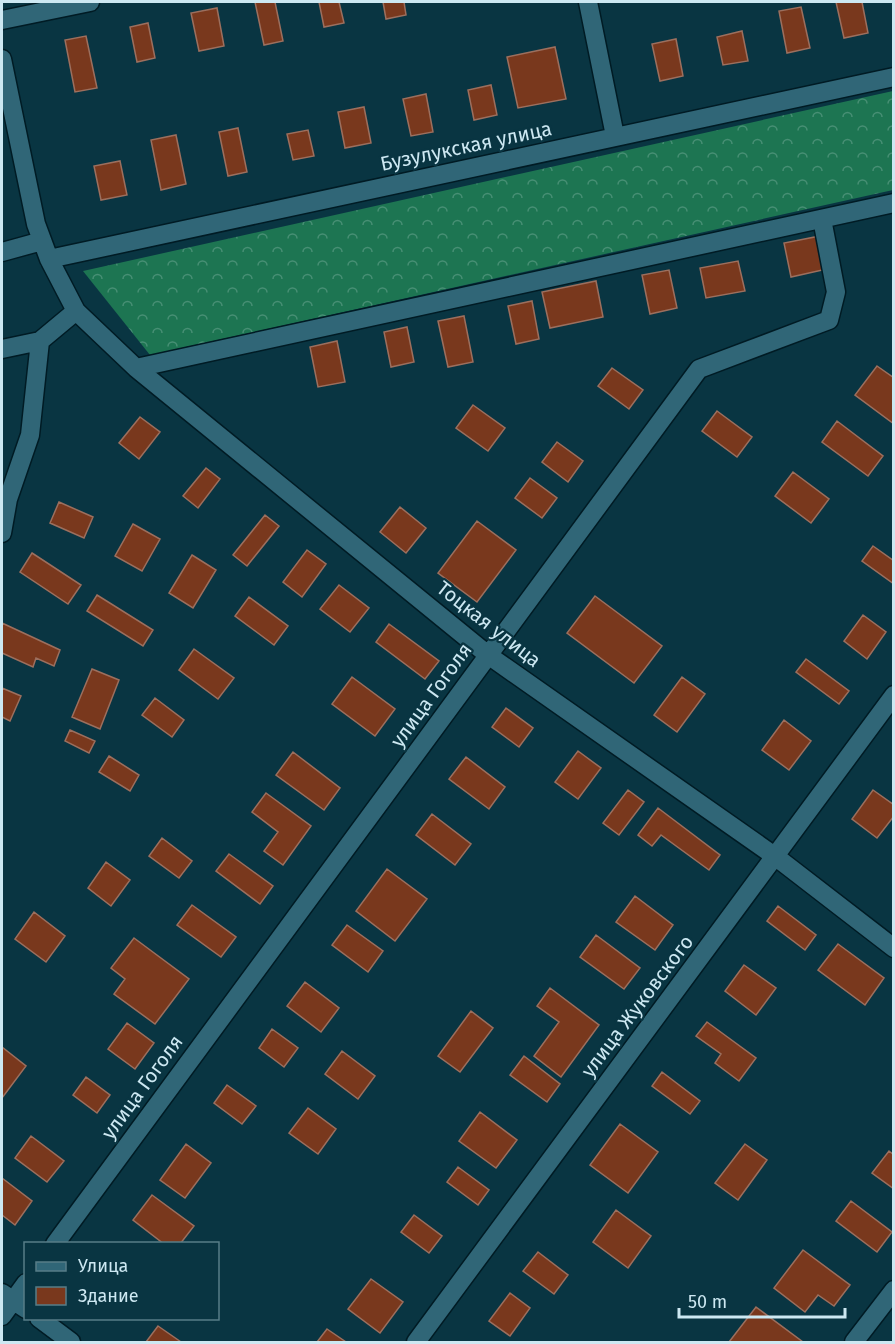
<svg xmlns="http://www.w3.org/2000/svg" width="895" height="1344" font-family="'Fira Sans',sans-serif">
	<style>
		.forest { fill: url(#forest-crowns) }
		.building { fill: #79381d; stroke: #9c6f5e; stroke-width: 1.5 }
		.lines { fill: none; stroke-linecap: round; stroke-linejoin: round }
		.minor-casing { stroke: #001b24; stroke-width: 21 }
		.minor { stroke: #306677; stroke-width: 18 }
		.labels { text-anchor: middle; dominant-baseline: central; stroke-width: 4.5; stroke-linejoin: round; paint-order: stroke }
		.street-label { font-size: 20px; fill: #cde8f2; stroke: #093542 }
	</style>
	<defs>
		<pattern id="forest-crowns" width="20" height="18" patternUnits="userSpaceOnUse" patternTransform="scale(1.5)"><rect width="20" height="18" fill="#1d7552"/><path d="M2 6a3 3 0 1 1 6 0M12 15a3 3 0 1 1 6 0" fill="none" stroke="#478f74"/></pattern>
	</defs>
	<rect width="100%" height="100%" fill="#093542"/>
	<path class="forest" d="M893,91V190L150,355L83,271Z"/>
	<path class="building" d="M255,2H275L283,41L264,45Z
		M319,2H339L344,23L324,27Z
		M383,2H404L406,15L386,19Z
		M836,2H862L868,33L844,38Z
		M801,7L810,48L787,53L779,11Z
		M217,8L224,46L199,51L191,13Z
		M148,23L155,58L137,62L130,27Z
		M742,31L748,61L723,65L717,37Z
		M86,36L97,88L75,92L65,40Z
		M676,39L683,76L660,81L652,44Z
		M555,47L566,99L518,108L507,57Z
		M491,85L497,115L474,120L468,90Z
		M426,94L433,132L411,136L403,99Z
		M364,107L371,143L345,148L338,112Z
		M238,128L247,172L228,176L219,132Z
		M308,130L314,156L293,160L287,134Z
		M176,135L186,184L161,190L151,140Z
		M120,161L127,195L101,200L94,166Z
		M820,236L827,269L791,277L784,243Z
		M738,261L745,291L706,298L700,268Z
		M669,270L677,308L650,314L642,275Z
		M596,281L603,317L550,328L542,292Z
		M532,301L539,339L516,344L508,306Z
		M464,316L473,362L448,367L438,321Z
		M407,327L414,362L391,367L384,332Z
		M337,341L345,382L318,387L310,347Z
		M877,366L894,378V424L855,395Z
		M612,368L643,390L629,409L598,386Z
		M473,405L505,428L488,451L456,428Z
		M717,411L752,437L737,457L702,431Z
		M140,417L160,432L139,459L119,443Z
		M837,421L883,456L868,476L822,442Z
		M557,442L583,461L568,482L542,462Z
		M206,468L220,479L198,508L183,496Z
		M793,472L829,499L811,523L775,496Z
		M530,478L557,498L542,518L515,498Z
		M59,502L93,517L84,538L50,523Z
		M400,507L426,528L406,553L380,532Z
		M265,515L279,526L247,566L233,555Z
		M477,521L516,550L477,602L438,573Z
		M133,524L160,539L142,571L115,556Z
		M873,546L894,561V584L862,561Z
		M307,550L326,564L302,597L283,582Z
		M32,553L81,585L68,604L20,572Z
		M192,555L216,570L193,608L169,593Z
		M339,585L369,608L350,632L320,609Z
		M97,595L153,630L143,646L87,611Z
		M595,596L662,646L634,683L567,633Z
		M249,597L288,626L274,645L235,616Z
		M863,615L886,632L867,659L844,641Z
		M2,623L60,650L54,666L36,658L33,667L2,653Z
		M389,624L439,661L425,679L376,642Z
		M194,649L234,678L218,699L179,670Z
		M806,659L849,691L839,704L796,672Z
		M92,669L119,680L100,729L72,717Z
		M352,677L395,709L375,736L332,704Z
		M682,677L705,694L677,732L654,715Z
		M2,688L21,696L10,721L2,717Z
		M155,698L184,720L172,737L142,715Z
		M506,708L533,728L519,747L492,727Z
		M784,720L811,741L789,770L762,750Z
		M70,730L95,741L89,753L65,741Z
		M578,751L601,768L578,799L555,782Z
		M293,752L340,788L324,810L276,775Z
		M109,756L139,775L130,791L99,772Z
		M466,757L505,787L489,809L449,779Z
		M628,790L644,802L619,835L603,823Z
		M873,790L894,805V816L877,838L852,819Z
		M266,793L311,826L283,865L264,851L278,832L252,812Z
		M658,808L720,855L709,870L661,835L652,846L638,835Z
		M432,814L471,844L455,865L416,835Z
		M162,838L192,861L179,878L149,856Z
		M229,854L273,886L260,904L216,871Z
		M106,862L130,880L111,906L88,888Z
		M387,869L427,899L395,941L356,911Z
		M635,896L673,925L655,950L616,922Z
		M192,905L236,937L221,957L177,925Z
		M778,906L816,935L805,950L767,921Z
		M34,912L65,936L46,962L15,939Z
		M347,925L383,951L368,972L332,945Z
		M596,935L640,968L624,989L580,957Z
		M134,938L189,979L155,1024L114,994L125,979L111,968Z
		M838,944L884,978L865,1005L818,970Z
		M744,965L776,988L756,1015L725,991Z
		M305,982L339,1008L321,1032L287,1006Z
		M550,988L599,1025L561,1077L534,1056L559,1022L537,1006Z
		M471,1011L493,1028L460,1072L438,1056Z
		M707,1022L756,1058L739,1081L715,1063L721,1054L696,1036Z
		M127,1023L154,1043L135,1069L108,1049Z
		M272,1029L298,1048L284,1067L259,1048Z
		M2,1047L26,1066L2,1098Z
		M342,1051L375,1076L358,1099L325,1074Z
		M524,1056L560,1084L547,1102L510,1075Z
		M662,1072L700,1101L690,1114L652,1086Z
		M86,1077L110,1095L97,1113L73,1095Z
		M227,1085L256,1106L242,1124L214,1103Z
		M308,1108L336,1129L318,1154L289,1133Z
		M480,1112L517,1140L496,1168L459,1141Z
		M620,1124L658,1152L628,1193L590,1165Z
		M31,1136L64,1161L47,1182L15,1158Z
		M186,1144L211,1163L185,1198L160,1180Z
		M745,1144L767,1160L738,1200L715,1183Z
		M889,1151L894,1155V1189L872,1173Z
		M458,1167L489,1190L478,1205L447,1182Z
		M2,1178L32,1201L15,1225L2,1215Z
		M152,1195L194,1226L180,1244H164L133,1220Z
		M851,1201L892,1232L877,1252L836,1221Z
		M616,1210L651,1236L628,1268L593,1242Z
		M414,1215L442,1236L429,1253L401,1232Z
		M803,1250L850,1285L834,1306L818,1295L805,1312L774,1288Z
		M538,1252L568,1275L554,1294L523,1271Z
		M371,1279L403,1302L380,1333L348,1309Z
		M510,1293L530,1308L510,1336L489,1321Z
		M756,1307L803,1342H729Z
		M158,1326L181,1342H146Z
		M327,1329L346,1342H317Z"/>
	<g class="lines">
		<g class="minor-casing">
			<path id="minor" d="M588,2L615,136
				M2,20L90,2
				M2,59L36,224L49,259L76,311L136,368L488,655L776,857L894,948
				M2,252L42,241
				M49,259L894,77
				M2,349L40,341L76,311
				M136,368L894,203
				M2,533L8,499L30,435L40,341
				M55,1244L699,369L829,320L836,292L822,219
				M2,1293L26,1309
				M2,1316L26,1283
				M39,1318L71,1342
				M416,1342L894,695
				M854,1342L894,1290"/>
		</g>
		<use href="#minor" class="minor"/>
	</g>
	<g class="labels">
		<g class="street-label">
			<text transform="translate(466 146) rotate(-12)">Бузулукская улица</text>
			<text transform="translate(489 624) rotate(38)">Тоцкая улица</text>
			<text transform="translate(431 695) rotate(-54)">улица Гоголя</text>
			<text transform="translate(637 1006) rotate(-53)">улица Жуковского</text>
			<text transform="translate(142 1087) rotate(-54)">улица Гоголя</text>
		</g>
	</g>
	<rect width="895" height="1344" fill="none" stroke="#cde8f2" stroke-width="6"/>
	<rect x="24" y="1242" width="195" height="78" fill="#093542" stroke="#577d88" stroke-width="1.5"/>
	<rect x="36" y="1262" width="30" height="9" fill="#306677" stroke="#577d88" stroke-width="1.5"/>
	<text x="78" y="1272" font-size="18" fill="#cde8f2">Улица</text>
	<rect x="36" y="1287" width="30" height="18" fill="#79381d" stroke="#577d88" stroke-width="1.5"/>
	<text x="78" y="1302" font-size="18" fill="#cde8f2">Здание</text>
	<path d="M679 1308v9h166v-9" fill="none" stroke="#cde8f2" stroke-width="3"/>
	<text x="688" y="1308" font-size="18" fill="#cde8f2" stroke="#093542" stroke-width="4.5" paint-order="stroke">50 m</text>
</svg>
